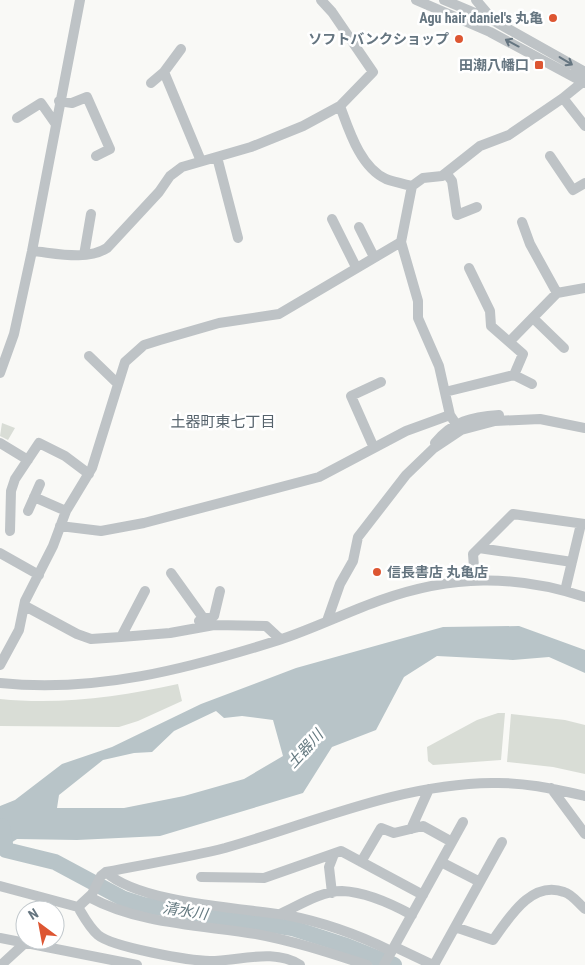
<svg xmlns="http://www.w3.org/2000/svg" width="585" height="965" font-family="'Roboto Condensed','Noto Sans JP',sans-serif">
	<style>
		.green { fill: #d9ddd6 }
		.water { fill: #b8c4c8; fill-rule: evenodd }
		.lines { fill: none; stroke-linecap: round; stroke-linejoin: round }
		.river { stroke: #b8c4c8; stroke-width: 16 }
		.minor { stroke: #bec3c6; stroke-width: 10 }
		.oneway { stroke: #657580 }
		.poi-dot { fill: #dd5632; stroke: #fff; stroke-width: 2 }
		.labels { text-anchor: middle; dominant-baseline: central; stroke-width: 5; stroke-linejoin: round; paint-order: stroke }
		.poi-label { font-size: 14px; font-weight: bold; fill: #657580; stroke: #fff; text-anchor: end }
		.neighbourhood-label { font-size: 15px; fill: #56636c; stroke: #fff }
		.water-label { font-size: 15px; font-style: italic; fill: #657a81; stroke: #fff }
	</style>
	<rect width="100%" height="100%" fill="#f9f9f6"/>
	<path class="green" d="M2,423L15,428L8,440L0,436Z
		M178,684L182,701L138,721L119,727L0,726V699C60,705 120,697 178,684Z
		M498,713H505L501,760L433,765L428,761L427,747L477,720Z
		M511,714L565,720L585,725V774L553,767L507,762Z"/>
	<path class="water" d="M519,626L585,650V673L549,657L513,660L437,656L404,677L376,730L332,747L303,793L160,836L77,840L17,839L0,850V806L15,800L62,764L112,747L201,704L296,668L443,627ZM216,711L224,718L242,716L273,720L283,756L244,779L184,796L124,808H57L59,795L103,760L134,753L152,752L174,731Z"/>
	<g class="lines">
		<path class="river" d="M2,826L6,850L55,862L124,899L143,905L292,928L344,945L394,965"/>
		<path class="minor" d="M321,0L332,12L373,72L340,106
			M416,0L490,32L585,83
			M444,0L494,21L585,72
			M476,0L493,20
			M164,72L201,161
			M151,83L164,72L181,49
			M563,98L585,126
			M59,101L72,103L87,97L110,149L96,156
			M17,118L41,103L55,123
			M550,156L573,190L585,183
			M217,157L238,238
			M446,173L452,181L457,215L477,207
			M332,219L356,267
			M522,222L530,244L557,293
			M359,227L374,257
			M32,251C55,253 87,261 107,248L159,192L170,176L182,167L251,147L303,126L340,106C349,130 360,167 386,179C394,182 404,184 412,186
			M84,255L91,214
			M469,268L490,311L491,326L523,354L514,375
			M533,318L564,348
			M513,338L557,293L585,288
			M89,356L118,384
			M0,373L14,334L32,251L80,0
			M445,392L514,375L532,384
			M456,424L450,415L439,366L418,318V301L401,242L412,186L423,178L442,176L480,146L509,135L563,98L585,80
			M0,443L28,460
			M435,443C453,421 472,417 499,415
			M374,448L351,396L381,382
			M34,497L66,511
			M28,511L40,484
			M60,526L101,531L144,523L319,477L406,431L450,415
			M10,531L11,491L15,479L39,443L65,456L89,474
			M479,548L572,562
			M0,553L39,575
			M171,573L204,619
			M475,580L473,554L513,514L585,524
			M565,591L581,524
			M25,606L77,634L91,639L121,637L145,591
			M199,621L214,616L220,591
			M327,621L340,584L353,561L358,537L406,475L434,448L461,430L495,421L540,419L585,428
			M121,637L170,633L214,625L266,626L280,639
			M0,665L19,630L25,601L53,546L66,511L92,468L125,362L144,345L160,340L219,323L279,314L401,242
			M0,683C96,693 187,669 279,640C313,629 347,612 381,600C451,575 515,574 585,597
			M551,788L585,834
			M411,829L429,789
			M361,862L381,828L394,833L423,826L452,842
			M441,862L480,882
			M106,872C138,903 241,908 286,915C322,922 359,935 391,951
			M201,877L264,878L341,851L423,895
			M0,886L78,907L92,894L101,876L106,872C145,864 186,858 225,848C313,823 399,784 492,783C524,782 554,789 585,796
			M332,893L329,867L334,854
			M89,897C139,924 200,925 256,934C294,941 330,953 367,965
			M78,907C84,917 89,927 98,935C112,947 190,961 210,961C239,961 274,948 300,965
			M280,914C298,906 321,891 342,891C366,892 392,904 412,915
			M455,927L493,940C509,918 531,880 564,892C572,894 579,904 585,909
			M0,938L137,965
			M395,947L433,965
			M1,965L25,943
			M384,965L463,822
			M434,965L502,842"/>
	</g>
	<defs><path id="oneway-shaft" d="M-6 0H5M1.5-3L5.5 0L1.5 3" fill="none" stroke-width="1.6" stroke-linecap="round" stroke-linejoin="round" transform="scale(1.25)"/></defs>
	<g class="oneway">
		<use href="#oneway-shaft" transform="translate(512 43) rotate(-152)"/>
		<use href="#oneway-shaft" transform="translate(566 61) rotate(31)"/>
	</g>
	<g class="poi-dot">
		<circle cx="553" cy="18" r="5"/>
		<circle cx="459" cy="39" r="5"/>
		<rect x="534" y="60" width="10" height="10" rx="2.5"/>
		<circle cx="377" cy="572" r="5"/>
	</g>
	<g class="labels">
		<g class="poi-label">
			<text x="543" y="18">Agu hair daniel's 丸亀</text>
			<text x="449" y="39">ソフトバンクショップ</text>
			<text x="529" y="65">田潮八幡口</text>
			<text x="387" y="572" text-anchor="start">信長書店 丸亀店</text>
		</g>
		<g class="neighbourhood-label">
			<text x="223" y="422">土器町東七丁目</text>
		</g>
		<g class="water-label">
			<text transform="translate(305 749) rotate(-48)">土器川</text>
			<text transform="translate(185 911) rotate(9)">清水川</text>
		</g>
	</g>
	<g transform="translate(40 925) rotate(328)"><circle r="24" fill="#ffffff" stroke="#c1c8cc"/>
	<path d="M0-4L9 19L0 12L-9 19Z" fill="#dd5632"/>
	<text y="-8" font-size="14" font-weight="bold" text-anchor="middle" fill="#657580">N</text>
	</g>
</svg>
